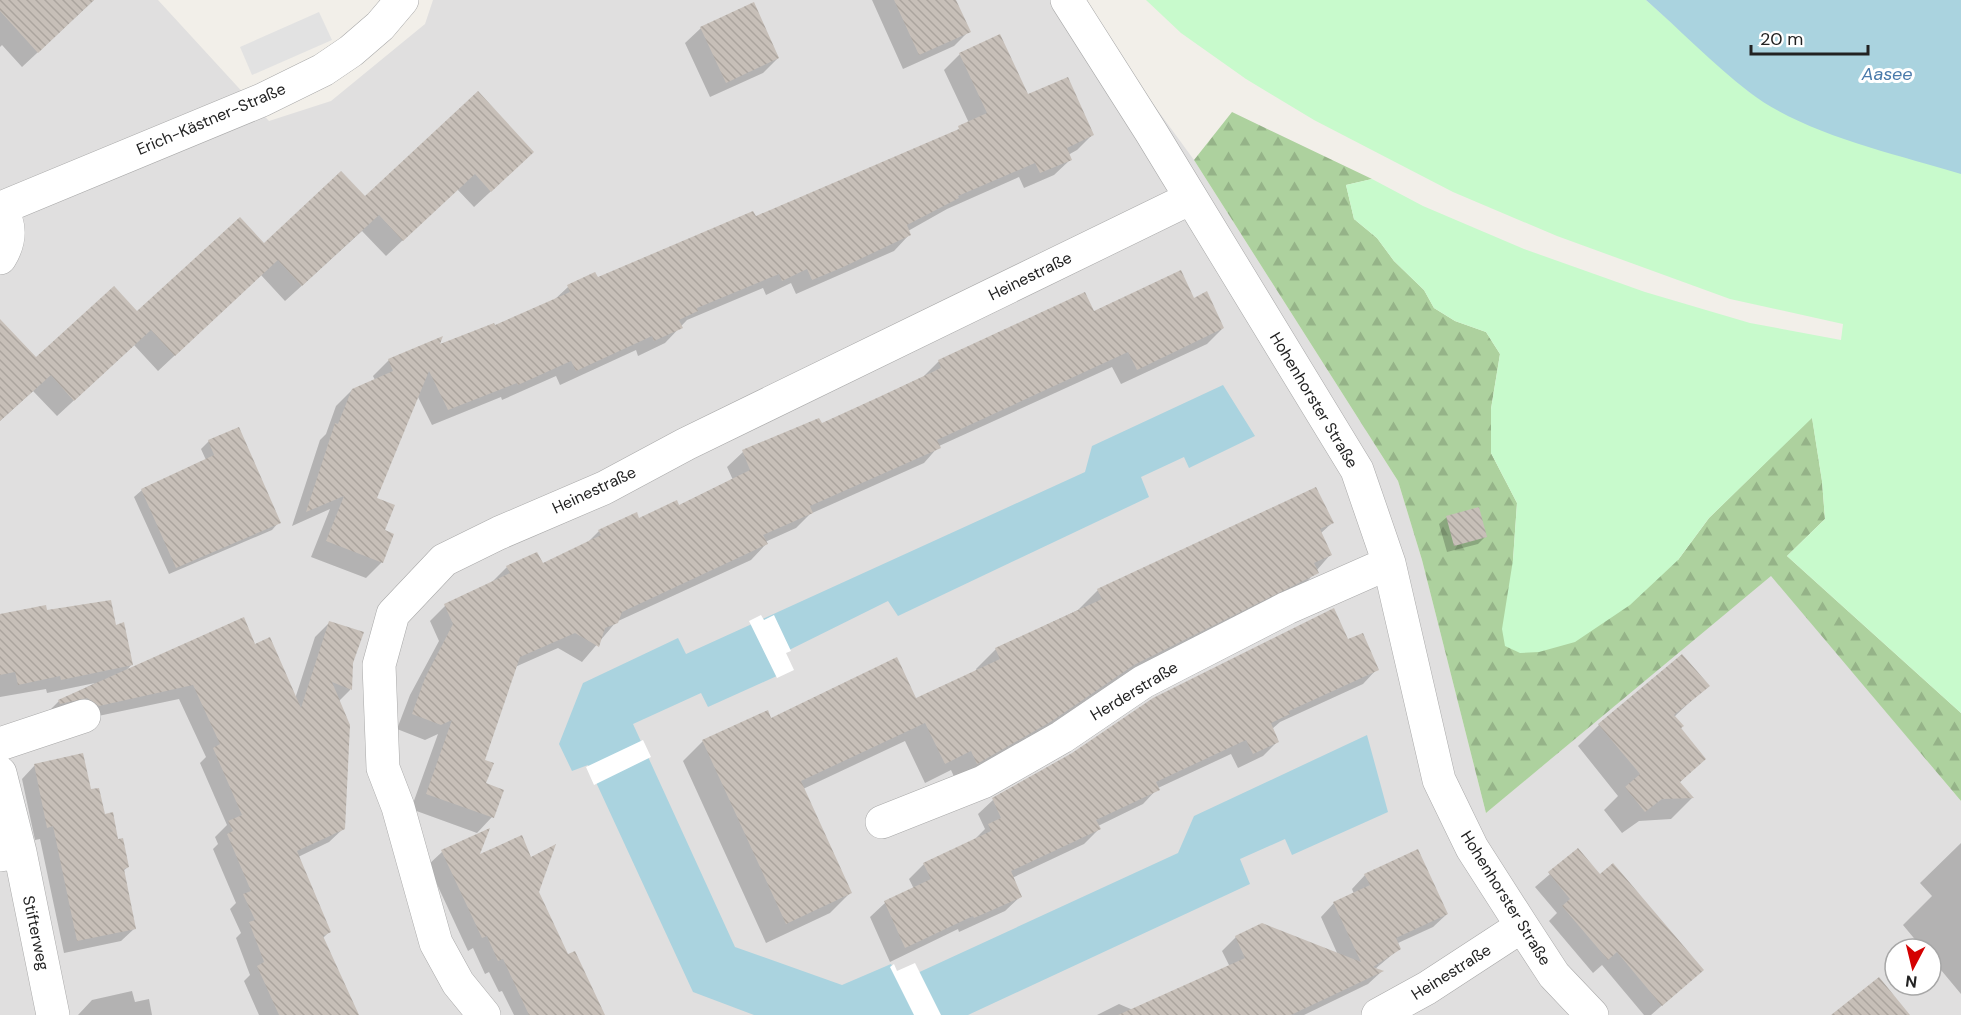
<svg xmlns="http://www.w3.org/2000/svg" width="1961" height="1015" font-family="'DM Sans',sans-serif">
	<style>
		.residential { fill: #e0dfdf; fill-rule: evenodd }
		.forest { fill: url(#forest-firs) }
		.park { fill: #c8facc }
		.parking { fill: #e2e2e2 }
		.water { fill: #aad3df }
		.pier { fill: #fff }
		.shadow { fill: #0003 }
		.building { fill: url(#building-back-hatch) }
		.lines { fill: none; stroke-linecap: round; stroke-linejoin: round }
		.minor-casing { stroke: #a9a9a9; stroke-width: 34 }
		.minor { stroke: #fff; stroke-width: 33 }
		.labels { text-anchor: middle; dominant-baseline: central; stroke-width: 6; stroke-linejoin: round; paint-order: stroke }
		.street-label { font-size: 16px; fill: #222; stroke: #fff }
		.water-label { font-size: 18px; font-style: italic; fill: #4a7aab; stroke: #fff }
	</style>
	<defs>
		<pattern id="forest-firs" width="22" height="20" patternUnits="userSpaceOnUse" patternTransform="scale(1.5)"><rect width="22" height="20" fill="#add19e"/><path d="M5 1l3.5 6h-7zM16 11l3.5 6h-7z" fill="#95b388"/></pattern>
		<pattern id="building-back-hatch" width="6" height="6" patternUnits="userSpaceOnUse" patternTransform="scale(1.5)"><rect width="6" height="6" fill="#c7bfb8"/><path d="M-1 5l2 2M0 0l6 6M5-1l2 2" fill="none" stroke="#aba49e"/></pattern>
	</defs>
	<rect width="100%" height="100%" fill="#f2efe9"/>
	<path class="residential" d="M0,0H158L269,121L331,101L425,24L433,0H1077L1194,160L1398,481L1422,560L1486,813L1771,575L1961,801V1015H0ZM1895,949H1931V985H1895Z"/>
	<path class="forest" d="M1232,112L1372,179L1346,185L1354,219L1377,238L1394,261L1424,290L1434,308L1455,321L1486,332L1500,354L1491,409V453L1517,503L1513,560H1678L1709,518L1812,417L1822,481L1825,519L1787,556L1961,713V801L1771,576L1486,813L1422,560L1398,481L1194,160Z"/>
	<path class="park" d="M1146,0H1646L1749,92L1785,113L1961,173V713L1787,556L1825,519L1822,481L1812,418L1709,518L1678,560L1630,605L1575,642L1539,652L1520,653L1505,646L1502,629L1513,560L1517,503L1491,453V409L1500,354L1486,332L1455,321L1434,308L1424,290L1394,261L1377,238L1354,219L1346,185L1372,179L1423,206L1524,249L1645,292L1750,323L1841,340L1843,324L1730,299L1557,236L1453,192L1314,120L1246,79L1181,33Z"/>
	<path class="parking" d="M319,12L332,40L252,75L240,47Z"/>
	<path class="water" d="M1646,0H1961V174C1893,153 1805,135 1749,92C1713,64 1680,30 1646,0Z
		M1223,385L1255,436L1189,468L1184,457L1141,477L1149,497L898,616L888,601L771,659L779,675L708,707L701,693L633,724L735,947L842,985L891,964L900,981L1178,853L1194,816L1367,735L1388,812L1292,855L1285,839L1240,859L1250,884L968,1015H754L693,992L588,765L572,771L559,744L583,683L678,638L686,654L1085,472L1092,446Z"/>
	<path class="pier" d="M761,615L764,620L774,615L791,651L786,653L794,670L777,678L749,621Z
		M643,740L651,757L594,785L586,767Z
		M915,963L941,1015H914L890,967L894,964L897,971Z"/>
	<path class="shadow" d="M11,0H94L22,67L2,45L0,47V10Z
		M872,0H955L969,31L954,46L903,69Z
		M701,28L778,58L763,73L710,97L685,43Z
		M960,54L1092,135L1077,150L1068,155L1070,160L1054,175L1024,188L1019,177L947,209L908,231L909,235L894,251L796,294L791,283L766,295L763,288L687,320L665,343L638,356L636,350L560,385L556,376L502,400L501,397L432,425L417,395L375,499L383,531L382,562L366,578L311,557L330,509L292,526L320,440L326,434L336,406L352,390L375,380L373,376L389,360L494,327L553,301L568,287L597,279L756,218L953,133L969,123L944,70Z
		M478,93L516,168L474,207L457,189L386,256L362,231L285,301L261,275L158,371L134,345L57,416L33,391L0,421V345L36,359L137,313L264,245L365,198Z
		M1084,294L1094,313L1194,300L1223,328L1207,344L1121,384L1112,367L939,446L924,463L810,514L796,528L765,542L766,544L751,560L616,622L582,662L558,648L515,667L483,761L484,784L492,817L477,833L411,809L438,734L425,740L397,729L410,695L439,641L430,621L445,606L491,583L507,567L542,565L586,544L599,531L678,507L733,480L727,467L743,452L821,425L923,377L938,362Z
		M238,429L279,522L272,530L169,574L134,497L142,490L206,460L201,449L209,441Z
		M1447,517L1486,536L1478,544L1447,552L1439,524Z
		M1332,523L1320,534L1330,555L1297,593L957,783L951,770L925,783L905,741L803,789L850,893L830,913L766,943L683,761L703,741L771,720L915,700L977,671L976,669L996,649L1078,610L1098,590Z
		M46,612L115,626L132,664L125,672L255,646L295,699L315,637L329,623L352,663L350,690L338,702L344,828L329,842L298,857L330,931L323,938L357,1015H259L244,981L250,975L236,938L241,933L230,909L236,903L213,849L218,844L215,837L227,825L200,763L206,757L179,699L84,719L45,715L59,701L95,683L47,693L46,689L0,697V618Z
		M1348,641L1377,669L1363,684L1280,722L1272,729L1278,741L1263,756L1238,768L1231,754L1158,788L1143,804L1098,826L1099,829L1084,844L1012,878L1020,897L1005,911L959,932L958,929L890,962L870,917L885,903L914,889L909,879L924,864L974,840L985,829L978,814L993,800Z
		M1707,686L1674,717L1680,729L1704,758L1679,783L1692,798L1671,819L1639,821L1622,833L1604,810L1618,796L1578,746L1599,725Z
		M35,765L90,791L104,815L128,867L123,871L135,928L121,941L64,953L40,839L35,840L22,779Z
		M1961,843V994L1931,958V949H1923L1903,925L1932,896L1920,883Z
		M1578,850L1600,876L1702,970L1651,1015H1644L1602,965L1593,973L1549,921L1557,913L1535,887Z
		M442,852L477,857L537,892L567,956L603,1015H514L502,991L499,992L489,972L485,974L473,948L468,951L428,865Z
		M1365,875L1447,914L1433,927L1398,943L1400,948L1375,969L1381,972L1368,984L1304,1015H1097L1119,1004L1133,1010L1230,967L1222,951L1236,937L1338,955L1321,917L1334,903L1354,894L1352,889Z
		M132,991L135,1002L149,999L152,1015H78L92,1000Z"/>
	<path class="building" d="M0,0H94L38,53L0,11Z
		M894,0H956L971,32L919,55Z
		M754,2L779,58L726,83L700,27Z
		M1000,34L1028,94L1068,77L1094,135L1067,148L1072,160L1040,173L1035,163L958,196L959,198L907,225L911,235L841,268L812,280L807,269L782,281L779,274L697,308L698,311L679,320L683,328L654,341L652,336L576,371L571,361L518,385L517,383L448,410L429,371L377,498L395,505L385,530L394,534L383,563L326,541L344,496L306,512L335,423L338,424L352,389L393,371L388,359L443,336L440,344L494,323L495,325L570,292L567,285L595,272L598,277L753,211L756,216L959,129L958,126L987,113L959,53Z
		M478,91L534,152L491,192L475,174L403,241L379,215L302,286L278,260L175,356L151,330L74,401L51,375L0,421V319L36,357L114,286L137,311L240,217L264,243L341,171L365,196Z
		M1181,270L1194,298L1207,291L1224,328L1137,370L1128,352L937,440L941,448L810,506L813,513L763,535L768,544L622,612L618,623L605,628L599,647L575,633L520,657L485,760L494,763L486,783L504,790L494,818L426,794L452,720L441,725L412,714L425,678L453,624L444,604L510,573L506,566L537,552L543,563L601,535L598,530L637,512L639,518L677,500L679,505L750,470L742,450L819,418L822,423L879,397L941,368L938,360L1085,292L1094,311Z
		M239,427L281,523L176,568L141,489L214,455L208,440Z
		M1316,487L1334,523L1320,529L1332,555L1314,563L1319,573L1134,665L1052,721L977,764L971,751L945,764L925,723L801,781L852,893L786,924L702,740L768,710L771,718L897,657L916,698L1000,659L995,648L1102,599L1097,589Z
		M1479,507L1487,537L1454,546L1446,516Z
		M111,600L116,625L124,622L133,665L61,680L60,676L18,685L15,672L0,675V614L46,605L47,610Z
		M1334,608L1348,639L1363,633L1379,670L1289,711L1290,714L1271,723L1279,742L1253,754L1246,740L1156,782L1160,790L1096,820L1101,829L1011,871L1022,897L974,918L973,916L905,948L884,901L931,879L923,863L991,831L988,824L1001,818L992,798L1072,753L1153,698Z
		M244,617L255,644L270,637L301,708L329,621L364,632L353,663L352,690L332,682L350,725L345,829L297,851L331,932L323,936L359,1015H279L257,966L264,962L249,922L255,920L243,894L251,891L227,834L233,831L228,821L242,815L213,748L220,744L193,685L99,706L87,698L60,704L58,700Z
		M1682,654L1710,686L1674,715L1684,726L1681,728L1706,759L1680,782L1694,798L1662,799L1645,812L1625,787L1640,774L1598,724Z
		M83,753L91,789L99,788L105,814L113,812L118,839L123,838L129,867L124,869L136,929L77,941L53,826L47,828L34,764Z
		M490,828L480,854L522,835L531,857L556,844L539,892L568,954L575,951L605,1015H529L503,959L498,961L487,936L482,938L441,850Z
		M1578,848L1600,874L1613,863L1704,970L1662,1006L1617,952L1608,960L1562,906L1570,899L1548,872Z
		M1418,849L1448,914L1396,938L1401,949L1373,967L1384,971L1291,1015H1118L1245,958L1235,936L1262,923L1361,962L1333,902L1370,885L1364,874Z
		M1879,977L1910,1015H1831Z"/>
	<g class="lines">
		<g class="minor-casing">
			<path id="minor" d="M1067,0L1151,132L1357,470L1389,563L1439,780L1472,848L1522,926L1554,975L1592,1015
				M0,207C11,225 11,240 0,258
				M1,208L262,100L323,70L351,51L380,26L402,0
				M0,744L84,716
				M0,773L20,852L0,855
				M882,822L983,782L1062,737L1143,682L1287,608L1389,563
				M20,852L53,1015
				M484,1015L458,983L436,943L398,807L383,768L379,665L393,614L444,560L499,533L604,488L686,444L1191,198
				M1378,1015L1427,988L1522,926"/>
		</g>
		<use href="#minor" class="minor"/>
	</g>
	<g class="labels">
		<g class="street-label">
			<text transform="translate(211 119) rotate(-23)">Erich-Kästner-Straße</text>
			<text transform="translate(1030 276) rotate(-26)">Heinestraße</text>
			<text transform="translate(1314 400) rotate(59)">Hohenhorster Straße</text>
			<text transform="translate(594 490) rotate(-25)">Heinestraße</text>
			<text transform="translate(1134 691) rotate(-31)">Herderstraße</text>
			<text transform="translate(1506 898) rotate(58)">Hohenhorster Straße</text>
			<text transform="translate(36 933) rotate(78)">Stifterweg</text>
			<text transform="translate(1451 972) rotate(-32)">Heinestraße</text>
		</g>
		<g class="water-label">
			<text x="1887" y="74">Aasee</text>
		</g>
	</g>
	<g transform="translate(1913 967) rotate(187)"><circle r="28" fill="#ffffff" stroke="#a7a7a7" stroke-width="1.5"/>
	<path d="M0-4.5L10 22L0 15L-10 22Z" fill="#d40000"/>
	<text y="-9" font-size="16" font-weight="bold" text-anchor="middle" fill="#222222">N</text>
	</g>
	<path d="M1751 45v9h117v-9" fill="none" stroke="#222222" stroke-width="3"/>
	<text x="1760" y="45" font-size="18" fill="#222222" stroke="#ffffff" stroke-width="4.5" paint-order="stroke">20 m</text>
</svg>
